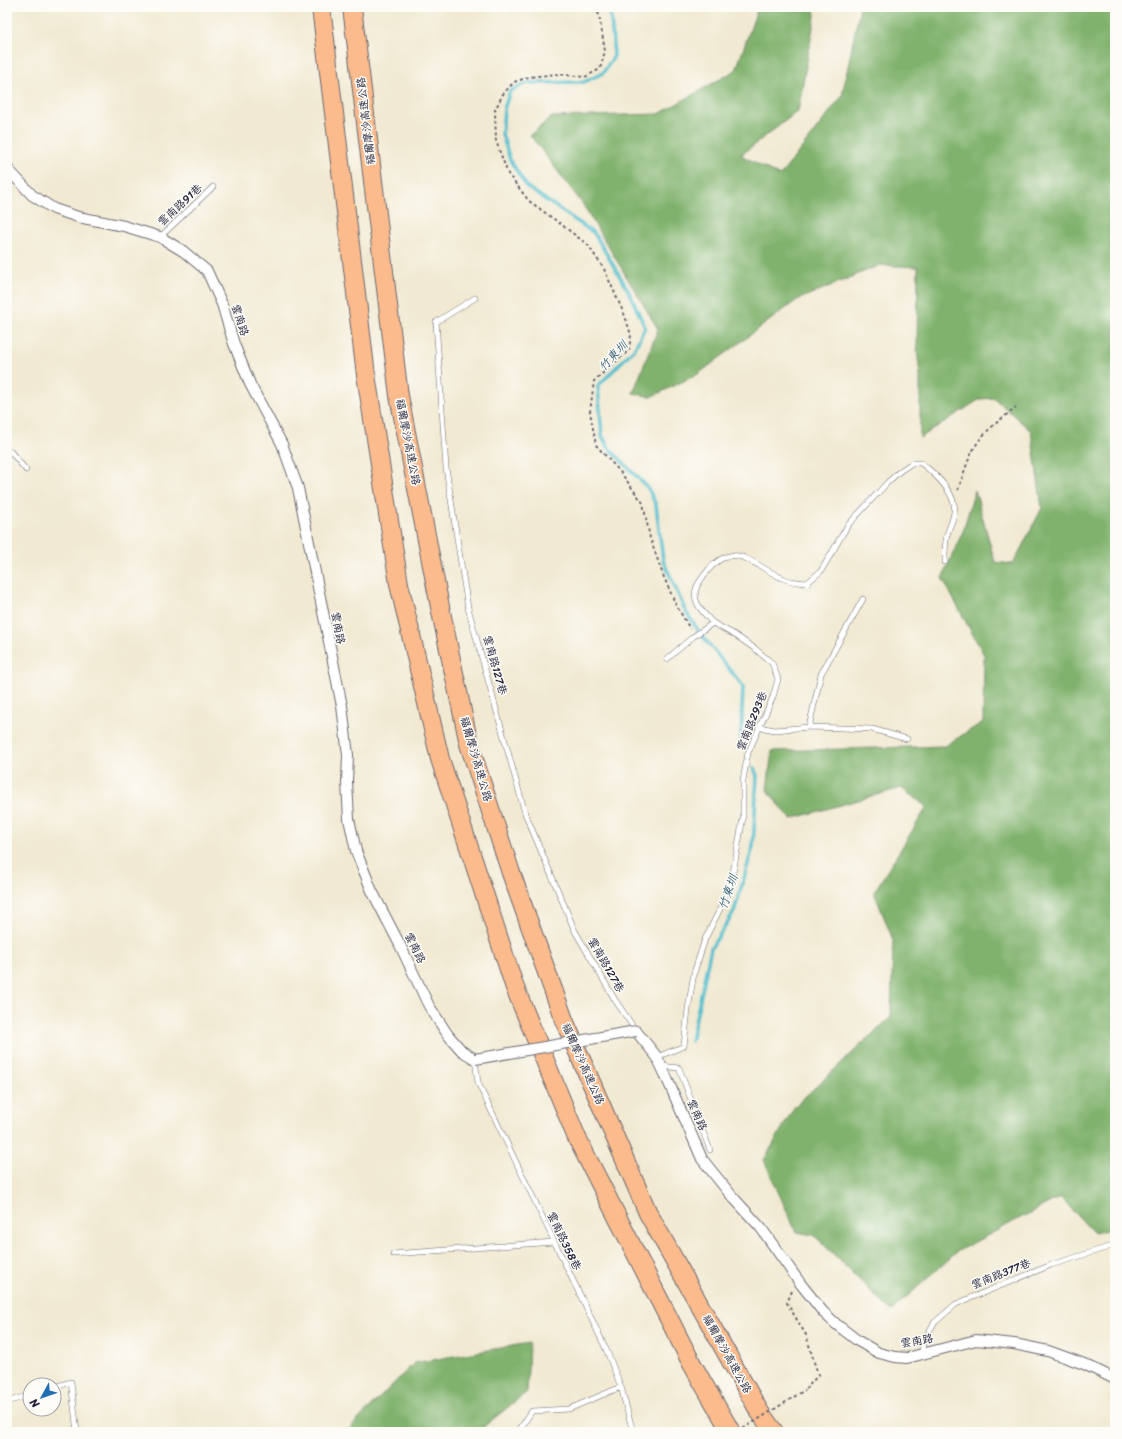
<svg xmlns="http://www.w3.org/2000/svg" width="1122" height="1439" font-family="Sriracha,'LXGW WenKai TC',sans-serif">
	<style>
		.forest { fill: #80b26d; stroke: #516a54 }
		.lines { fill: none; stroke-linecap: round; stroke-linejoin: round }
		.stream { stroke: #54bfcf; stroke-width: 3.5 }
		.lane-casing { stroke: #6a6870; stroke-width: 6 }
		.street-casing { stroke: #6a6870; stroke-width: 12 }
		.highway-casing { stroke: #6a6870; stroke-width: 20 }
		.path { stroke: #6a6870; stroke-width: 2; stroke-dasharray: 3 3; stroke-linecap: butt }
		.lane { stroke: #fff; stroke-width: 5 }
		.street { stroke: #fff; stroke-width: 10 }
		.highway { stroke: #fbbb8c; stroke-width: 18 }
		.street-bridge-casing { stroke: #6a6870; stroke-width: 12; stroke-linecap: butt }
		.path-bridge { stroke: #6a6870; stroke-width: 2; stroke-dasharray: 3 3; stroke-linecap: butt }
		.street-bridge { stroke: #fff; stroke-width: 10 }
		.labels { text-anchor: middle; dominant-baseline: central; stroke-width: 3; stroke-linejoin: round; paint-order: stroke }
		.street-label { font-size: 11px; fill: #22223b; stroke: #fdfcf7 }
		.water-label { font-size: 12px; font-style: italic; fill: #366176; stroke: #fdfcf7 }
	</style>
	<rect width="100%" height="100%" fill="#fdfcf7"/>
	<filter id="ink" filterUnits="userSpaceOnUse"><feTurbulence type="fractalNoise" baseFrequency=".025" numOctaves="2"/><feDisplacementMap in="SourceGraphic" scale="8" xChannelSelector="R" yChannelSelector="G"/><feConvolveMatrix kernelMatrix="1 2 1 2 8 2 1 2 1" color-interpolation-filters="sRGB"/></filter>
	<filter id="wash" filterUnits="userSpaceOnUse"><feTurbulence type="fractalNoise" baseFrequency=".012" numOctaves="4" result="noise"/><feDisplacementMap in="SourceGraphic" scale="16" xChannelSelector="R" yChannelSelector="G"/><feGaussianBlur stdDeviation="0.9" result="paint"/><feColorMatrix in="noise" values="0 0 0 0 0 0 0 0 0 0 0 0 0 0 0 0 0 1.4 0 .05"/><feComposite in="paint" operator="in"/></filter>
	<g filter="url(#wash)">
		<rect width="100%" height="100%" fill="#f1e9d1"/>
		<path class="forest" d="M758,7H814L815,16L798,111L741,155L780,176L842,96L860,7H1115V1175L1112,1179L1115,1183V1228L1094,1233L1060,1197L958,1251L891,1311L814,1235L796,1232L764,1160L795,1106L891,1017L893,940L874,892L927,807L901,788L791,819L767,790L772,751L945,746L983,722L984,655L942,578L963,531L975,490L995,562L1013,564L1042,508L1031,431L994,398L980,399L920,438V376L917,348L918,267L880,265L797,300L698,374L651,397L633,393L658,329L582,203L530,135L552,117L659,114L736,70Z
			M529,1343L527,1392L477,1432H346L414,1363Z"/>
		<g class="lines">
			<path class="stream" d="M606,7L611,18L614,56L603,73L584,82L527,83L510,91L504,109L502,134L510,160L527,187L594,233L628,290L645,327L635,348L598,386L602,436L609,448L648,488L656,505L663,560L686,612L702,636L743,686L741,740
				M691,1041L711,948L734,912L753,847L757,776L754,768"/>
		</g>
	</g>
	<g filter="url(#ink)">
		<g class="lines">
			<g class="lane-casing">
				<path id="lane" d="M766,7L770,9L784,7
					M160,237L213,187
					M475,298L436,322L446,468L468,608L525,813L575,931L615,1000L636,1031
					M7,451H10L26,470
					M713,623C701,611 688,598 700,581C731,536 746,561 782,578C789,582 799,582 807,583L821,571L848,525L888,482L900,471L912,463H921C934,473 950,487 954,504C957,516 947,529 946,540C945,548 945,555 945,562
					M759,727L775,730L809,727L872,729L907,739
					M809,727L821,674L863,599
					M657,1057L684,1046L688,1009L694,973L705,939L722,905L732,878L743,818V780L748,753L773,697L778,679L772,663L754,648L735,635L713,623L694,636L667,659
					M475,1059L478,1083L606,1349L621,1387L633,1432
					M661,1066L679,1068L710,1150
					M393,1254L554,1242
					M922,1354L923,1342L934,1323L956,1304L1051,1265L1115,1245
					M54,1387L71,1382L77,1432
					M7,1402L30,1395
					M518,1432L532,1411L569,1409L621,1387"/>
			</g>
			<g class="street-casing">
				<path id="street" d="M7,168L32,195L54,209L78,217L124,226L160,237L183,251L207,271L222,304L234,344L250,384L282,444L298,488L342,706L348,755L347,782L349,819L356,851L372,891L399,943L429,1006L448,1035L462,1051L475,1059
					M636,1031L657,1057L665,1074L702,1159L731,1195L761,1228L800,1283L823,1312L836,1324L858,1341L879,1353L895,1357L907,1358L976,1340L1014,1344L1048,1351L1084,1364L1115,1379"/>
			</g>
			<g class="highway-casing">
				<path id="highway" d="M321,7L366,375L399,584L440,759L515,988L577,1138L692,1364L731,1432
					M352,7L399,396L441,612L469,744L511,873L564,1020L648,1213L759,1411L774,1432"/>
			</g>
			<path class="path" d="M595,7L599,15L605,51L600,69L585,77L557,74L529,77L514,82L503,94L495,110L496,141L508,174L529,201L558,222L588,245L604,269L625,316L631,335L629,350L594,381L590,412L596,445L621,473L643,503L650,538L663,575L676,605L690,629
				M958,490C964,473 969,453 981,438C991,426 1004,417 1016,407
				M792,1291L787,1303L806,1335L818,1375L805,1390"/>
			<use href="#lane" class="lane"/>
			<use href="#street" class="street"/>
			<use href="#highway" class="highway"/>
			<g class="street-bridge-casing">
				<path id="street-bridge" d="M475,1059L636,1031"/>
			</g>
			<path class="path-bridge" d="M738,1432L805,1390"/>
			<use href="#street-bridge" class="street-bridge"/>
		</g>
	</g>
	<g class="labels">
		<g class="street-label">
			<text transform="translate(366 121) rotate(-97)">福爾摩沙高速公路</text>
			<text transform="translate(180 205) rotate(-43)">雲南路91巷</text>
			<text transform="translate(240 320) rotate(72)">雲南路</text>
			<text transform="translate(408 442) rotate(79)">福爾摩沙高速公路</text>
			<text transform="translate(338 628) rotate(79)">雲南路</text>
			<text transform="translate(495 665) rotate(74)">雲南路127巷</text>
			<text transform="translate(752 721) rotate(-68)">雲南路293巷</text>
			<text transform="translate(476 759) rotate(74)">福爾摩沙高速公路</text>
			<text transform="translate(415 948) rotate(64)">雲南路</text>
			<text transform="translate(606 965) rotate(60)">雲南路127巷</text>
			<text transform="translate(583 1064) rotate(66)">福爾摩沙高速公路</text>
			<text transform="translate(697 1115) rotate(66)">雲南路</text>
			<text transform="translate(564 1241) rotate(64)">雲南路358巷</text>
			<text transform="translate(1001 1274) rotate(-22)">雲南路377巷</text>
			<text transform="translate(917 1341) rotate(-10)">雲南路</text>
			<text transform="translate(727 1354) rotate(61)">福爾摩沙高速公路</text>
		</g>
		<g class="water-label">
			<text transform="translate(613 356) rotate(-47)">竹東圳</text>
			<text transform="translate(728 892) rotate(-71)">竹東圳</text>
		</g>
	</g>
	<rect width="1122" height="1439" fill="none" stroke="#fdfcf7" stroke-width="24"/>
	<g transform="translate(42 1397) rotate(230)"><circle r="19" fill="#fdfcf7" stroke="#a5a5ac"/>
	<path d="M0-3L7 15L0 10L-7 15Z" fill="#1f6fb2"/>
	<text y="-6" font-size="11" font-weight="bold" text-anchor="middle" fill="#22223b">N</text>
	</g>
</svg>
